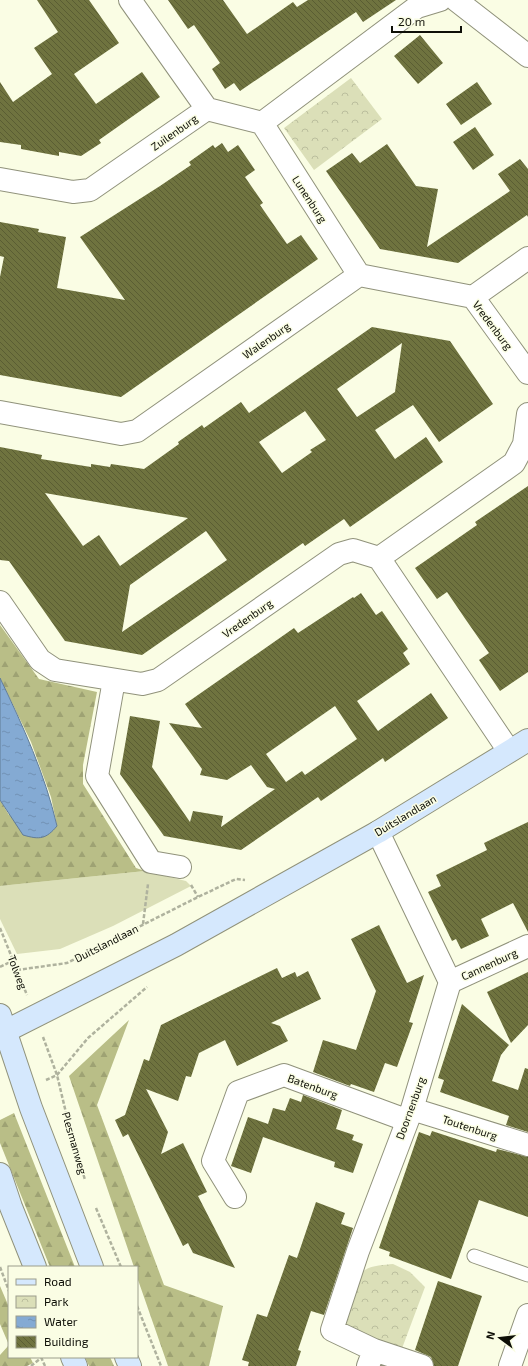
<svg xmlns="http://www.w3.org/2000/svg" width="528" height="1366" font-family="'Exo 2',sans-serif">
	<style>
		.grass { fill: #dbdfb8 }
		.forest { fill: url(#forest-firs) }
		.park { fill: url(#park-crowns) }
		.water { fill: url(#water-ripples); stroke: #617c96 }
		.building { fill: url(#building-back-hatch); fill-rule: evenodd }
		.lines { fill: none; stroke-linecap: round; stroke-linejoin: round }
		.service-casing { stroke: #90927b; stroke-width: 15 }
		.minor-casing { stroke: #90927b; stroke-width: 24 }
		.secondary-casing { stroke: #90927b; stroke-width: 24 }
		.path { stroke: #afb29e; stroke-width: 2.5; stroke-dasharray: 4 2; stroke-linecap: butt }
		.service { stroke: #fff; stroke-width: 13 }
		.minor { stroke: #fff; stroke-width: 22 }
		.secondary { stroke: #d5e8fd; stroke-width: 22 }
		.labels { text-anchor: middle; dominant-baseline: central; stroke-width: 3; stroke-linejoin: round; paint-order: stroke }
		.street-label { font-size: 11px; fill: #0e0f07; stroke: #fafde4 }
	</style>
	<defs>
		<pattern id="forest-firs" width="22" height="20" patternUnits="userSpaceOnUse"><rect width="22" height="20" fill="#b9be87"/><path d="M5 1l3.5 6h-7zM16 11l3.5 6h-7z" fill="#9ea273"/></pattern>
		<pattern id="park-crowns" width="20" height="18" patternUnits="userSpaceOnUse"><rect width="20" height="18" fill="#dbdfb8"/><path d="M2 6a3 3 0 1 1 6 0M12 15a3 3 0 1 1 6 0" fill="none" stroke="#bbbe9d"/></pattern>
		<pattern id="water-ripples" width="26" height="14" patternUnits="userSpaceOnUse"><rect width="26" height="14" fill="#84aad3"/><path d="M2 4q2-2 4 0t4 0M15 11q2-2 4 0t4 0" fill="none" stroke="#7191b4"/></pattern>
		<pattern id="building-back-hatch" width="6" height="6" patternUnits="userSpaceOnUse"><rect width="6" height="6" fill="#6f733f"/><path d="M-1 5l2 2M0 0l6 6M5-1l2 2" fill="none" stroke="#5a5d33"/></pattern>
	</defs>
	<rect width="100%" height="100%" fill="#fafde4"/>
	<path class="grass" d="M145,871L186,881L191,886L113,926L60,949L17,954L0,919V886Z"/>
	<path class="forest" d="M0,625L39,679L97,692L83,765V784L136,868L145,871L0,886V800L9,815L57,826L51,797L31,742L0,678Z
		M129,1020L97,1105L164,1285L223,1306L209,1366H168L137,1277V1267H134L69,1076Z
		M14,1113L75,1267H50L0,1143V1120Z
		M0,1286L9,1307V1357H30L33,1363L27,1366H0V1355L9,1345L0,1324Z
		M85,1357H110L114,1366H89Z"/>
	<path class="park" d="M351,78L382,119L314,170L284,128Z
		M393,1264L410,1272L425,1287L401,1351L350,1332L342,1322C346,1310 356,1276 365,1270C373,1265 384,1265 393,1264Z"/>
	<path class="water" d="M0,678C23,726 45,774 57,826C46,839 40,840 23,835L0,800Z"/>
	<path class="building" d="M37,0H89L119,43L74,74L96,104L142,72L160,97L99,140L101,143L81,156L59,152V156L21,149V145L0,142V82L13,102L52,74L34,48L58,32Z
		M168,0H223L247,34L293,2L297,7L308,0H396L363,22L356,12L240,91L234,83L225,89L212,69L220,63L194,25L188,29Z
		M420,35L443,63L418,84L394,56Z
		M477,82L492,104L461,125L446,104Z
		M475,127L494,155L473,170L453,142Z
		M222,143L228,152L238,145L255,170L245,177L263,203L260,205L287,244L301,235L318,259L121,397L0,375V277L4,257L0,256V222L39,229L38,232L66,237L57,288L125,300L80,237L160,186L191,165L189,162L213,145L215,148Z
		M387,144L416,186L438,189L427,247L510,191L498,174L520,159L528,169V217L527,215L458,263L380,249L326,171L352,153L360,163Z
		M372,327L450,341L493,404L439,442L413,405L375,430L395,459L426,437L443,462L350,527L344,519L305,546L303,543L142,655L65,641L9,561L0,560V447L42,455L41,459L91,467V464L110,467L111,464L144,469L179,444L178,442L202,425L204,428L241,402L249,413ZM402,343L395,392L357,417L337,389ZM305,411L326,440L310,450L312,452L282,473L259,442ZM45,493L136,509L188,518L120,566L99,535L83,546ZM206,531L227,560L122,632L130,585Z
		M528,486V672L500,691L479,660L489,653L466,620L447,592L437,599L415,568L477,525L475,522Z
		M361,593L376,615L382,611L408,649L403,653L410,664L357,701L378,731L431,693L448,718L385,762L383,758L321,801L318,797L241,850L164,836L120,774L130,716L160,721L152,767L190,822L193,811L223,816L221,827L275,789L267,787L251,765L227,780L200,775L202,769L169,723L202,728L185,704L294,628L298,633L353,597L354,598ZM335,706L357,739L305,775L302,771L286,782L266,754Z
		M528,822V932L513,903L481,919L489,936L461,949L456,939L452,941L428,892L441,886L436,875L487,850L484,843Z
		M379,925L407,983L424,975L409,1022L413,1023L397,1067L385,1063L374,1092L351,1084L350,1086L313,1072L323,1040L356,1050L376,991L351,939Z
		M277,968L282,978L295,972L297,977L308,971L321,999L271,1023L280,1026L288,1041L237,1066L225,1040L199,1053L191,1077L186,1076L178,1101L146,1089L168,1132L161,1154L183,1143L207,1192L198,1196L235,1268L193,1253L188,1243L183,1246L128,1134L123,1137L115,1120L125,1115L144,1059L149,1061L161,1025Z
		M528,972V1025L511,1043L487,992Z
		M462,1004L509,1045L501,1055L492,1081L518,1090L525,1068L528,1069V1132L506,1125L509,1116L440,1092L444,1080L438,1078Z
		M303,1095L342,1110L336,1129L354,1135L352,1140L363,1144L353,1173L334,1167L335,1162L263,1137L251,1173L231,1166L248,1117L268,1124L273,1108L285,1111L290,1098L301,1102Z
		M432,1131L496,1152L497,1149L528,1157V1217L479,1200L451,1279L389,1256L390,1252L379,1248L419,1132L430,1136Z
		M316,1202L345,1213L341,1224L353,1228L324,1315L311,1311L298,1350L301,1351L296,1366H248L249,1362L242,1360L257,1314L267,1317L289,1255L297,1258Z
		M438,1281L482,1296L458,1366H434L431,1357L415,1350Z"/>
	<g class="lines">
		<g class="service-casing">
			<path id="service" d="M474,1256L528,1275"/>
		</g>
		<g class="minor-casing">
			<path id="minor" d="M130,0L207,109
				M456,0L528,56
				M262,123L359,275
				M0,179L73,192L90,190L207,109L262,123L417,7L440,0
				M473,297L528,373
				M0,412L121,434L137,431L359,275L473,297L528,258
				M379,558L509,751
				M0,602L40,660L55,670L142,684L158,680L339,554L353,550L379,558L514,463L524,444L528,414
				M114,680L97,776L151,862L180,867
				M450,982L528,946
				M412,1109L528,1145
				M235,1197L213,1161L238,1092L284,1075L406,1120
				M374,1350L422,1366
				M368,1366L374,1350L332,1330L358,1251L412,1109L450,982L378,832
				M510,1366L528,1315"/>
		</g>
		<g class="secondary-casing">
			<path id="secondary" d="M0,1015L31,1108L92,1267
				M0,1034L176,945L378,832L528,740
				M0,1174L11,1207L35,1267
				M72,1357L76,1366
				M126,1357L130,1366"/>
		</g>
		<path class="path" d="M191,885L198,897
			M143,924L148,884
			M0,928L27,995
			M0,967L14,960
			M17,970L67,963L198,897L236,879L245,880
			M43,1037L57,1075L67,1117L85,1180
			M46,1080L57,1075L88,1038L147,987
			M96,1208L121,1267
			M0,1267L9,1291
			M137,1306L161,1366
			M41,1357L45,1366
			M31,1366L41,1358"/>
		<use href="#service" class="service"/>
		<use href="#minor" class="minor"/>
		<use href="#secondary" class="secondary"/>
	</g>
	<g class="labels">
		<g class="street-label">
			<text transform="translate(174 132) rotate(-35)">Zuilenburg</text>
			<text transform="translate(310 199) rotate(57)">Lunenburg</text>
			<text transform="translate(493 325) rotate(53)">Vredenburg</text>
			<text transform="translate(266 340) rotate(-35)">Walenburg</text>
			<text transform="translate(247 618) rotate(-35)">Vredenburg</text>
			<text transform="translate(405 815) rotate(-31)">Duitslandlaan</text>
			<text transform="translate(106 943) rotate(-27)">Duitslandlaan</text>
			<text transform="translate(489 964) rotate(-25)">Cannenburg</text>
			<text transform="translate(18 972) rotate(69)">Tolweg</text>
			<text transform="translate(313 1086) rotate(20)">Batenburg</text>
			<text transform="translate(410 1108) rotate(-70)">Doornenburg</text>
			<text transform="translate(470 1127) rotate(18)">Toutenburg</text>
			<text transform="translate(75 1143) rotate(74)">Plesmanweg</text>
		</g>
	</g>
	<rect x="8" y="1266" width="130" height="92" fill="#fafde4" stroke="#9c9e8c"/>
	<rect x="16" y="1279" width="20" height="6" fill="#d5e8fd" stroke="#9c9e8c"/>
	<text x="44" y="1286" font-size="12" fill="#0e0f07">Road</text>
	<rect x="16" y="1296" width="20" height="12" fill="url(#park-crowns)" stroke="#9c9e8c"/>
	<text x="44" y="1306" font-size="12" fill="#0e0f07">Park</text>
	<rect x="16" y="1316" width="20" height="12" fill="url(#water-ripples)" stroke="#9c9e8c"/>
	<text x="44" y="1326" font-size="12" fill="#0e0f07">Water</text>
	<rect x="16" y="1336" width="20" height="12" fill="url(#building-back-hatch)" stroke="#9c9e8c"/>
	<text x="44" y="1346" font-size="12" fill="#0e0f07">Building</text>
	<g transform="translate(500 1338) rotate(285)" stroke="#fafde4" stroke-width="3" paint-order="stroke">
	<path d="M0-3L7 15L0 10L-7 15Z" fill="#0e0f07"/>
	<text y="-6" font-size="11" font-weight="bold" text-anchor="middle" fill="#0e0f07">N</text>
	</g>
	<path d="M392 26v6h69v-6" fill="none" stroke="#0e0f07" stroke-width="2"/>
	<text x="398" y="26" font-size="12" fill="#0e0f07" stroke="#fafde4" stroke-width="3" paint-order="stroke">20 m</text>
</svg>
